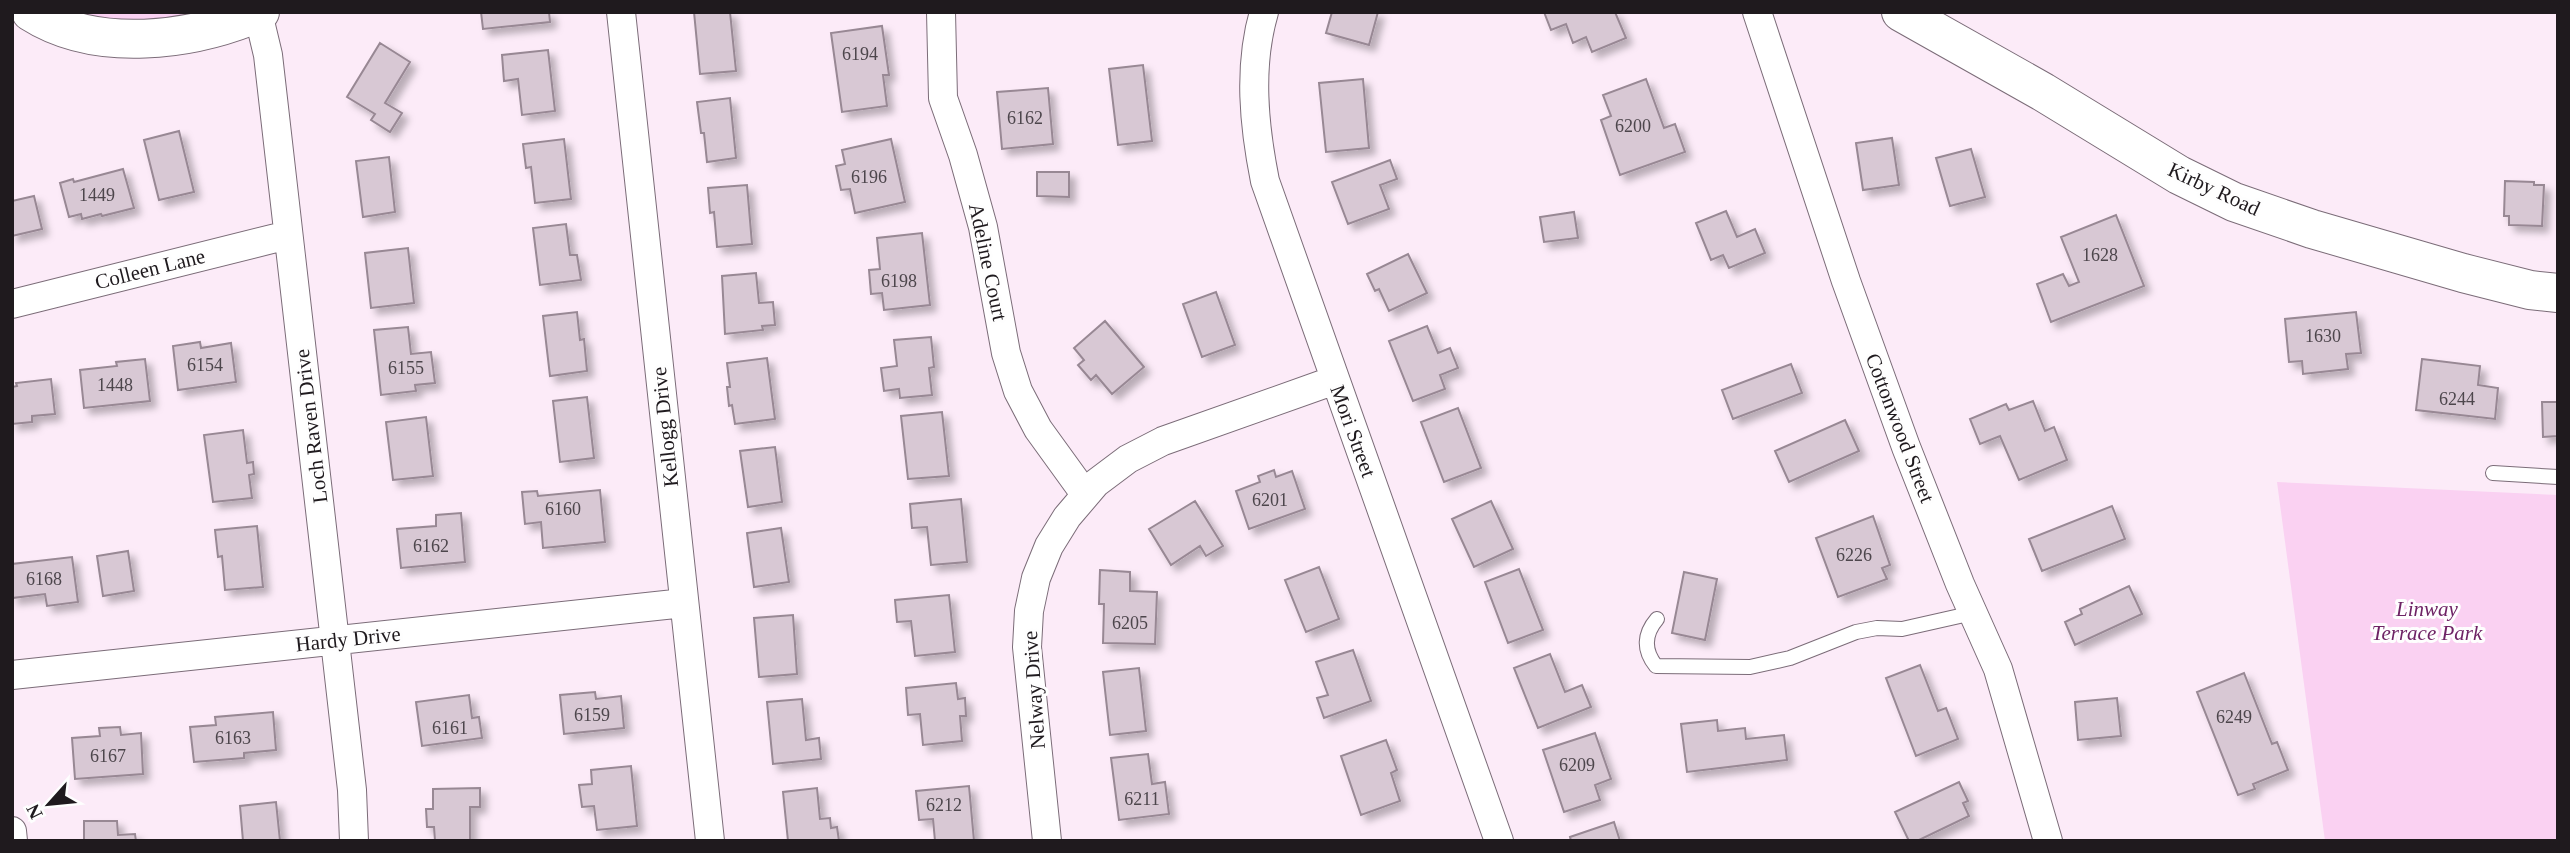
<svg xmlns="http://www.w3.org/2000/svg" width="2570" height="853" font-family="'Times New Roman',serif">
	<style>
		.green { fill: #fad1f2 }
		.building { fill: #d8c8d4; stroke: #988894; stroke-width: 2; filter: url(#shadow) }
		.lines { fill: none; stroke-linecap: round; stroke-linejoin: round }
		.lane-casing { stroke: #7b6c78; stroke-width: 16 }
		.street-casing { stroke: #7b6c78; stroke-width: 30 }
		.secondary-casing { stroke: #7b6c78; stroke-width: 40 }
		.lane { stroke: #fff; stroke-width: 14 }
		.street { stroke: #fff; stroke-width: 28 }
		.secondary { stroke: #fff; stroke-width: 38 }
		.labels { text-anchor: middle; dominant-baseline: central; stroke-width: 6; stroke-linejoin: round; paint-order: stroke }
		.number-label { font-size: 18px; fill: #4d464c }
		.street-label { font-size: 21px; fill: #1f1a1e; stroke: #fefefe }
		.park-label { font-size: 21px; font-style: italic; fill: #6e2365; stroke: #fefefe }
	</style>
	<defs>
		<filter id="shadow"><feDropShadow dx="6" dy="6" stdDeviation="3.5" flood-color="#0004"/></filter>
	</defs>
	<rect width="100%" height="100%" fill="#fcebf8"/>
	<path class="green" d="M72,12H209L147,28Z
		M2277,482L2558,495V841H2325Z"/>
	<path class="building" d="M481,12H549L550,22L483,29Z
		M694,12H730L736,71L700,74Z
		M1332,12H1378L1369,45L1326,33Z
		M1544,12H1615L1626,38L1592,52L1586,37L1573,43L1566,24L1551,30Z
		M882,26L889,75H883L887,106L842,112L831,33Z
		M380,43L410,62L385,103L402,113L390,132L371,120L375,114L347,97Z
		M548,50L555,111L522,115L518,79L504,81L502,55Z
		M1143,65L1152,141L1118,145L1109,69Z
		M1363,79L1369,148L1326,152L1319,83Z
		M1646,79L1664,128L1675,124L1685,152L1620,175L1601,120L1611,116L1603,95Z
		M1048,88L1053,144L1002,149L997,92Z
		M730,98L736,158L707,162L704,133H701L697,102Z
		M179,131L194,192L159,200L144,140Z
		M1892,138L1899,185L1863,190L1856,143Z
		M564,139L571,199L535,203L531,167L526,168L523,144Z
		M891,139L905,202L855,213L850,189L841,190L836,166L845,164L842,150Z
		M1971,149L1985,197L1950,206L1936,158Z
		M389,157L395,212L363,217L356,161Z
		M1390,160L1397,179L1380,185L1389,209L1348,224L1332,182Z
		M123,169L134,208L102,216L101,214L82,219L81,214L69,217L60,183L73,179L74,182Z
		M1037,172H1069V197L1037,196Z
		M2505,181L2534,182V185H2544L2542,226L2509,225V216H2504Z
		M747,185L752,244L717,247L714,212L710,213L708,188Z
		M34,196L42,229L12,236V201Z
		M1726,211L1737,237L1755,229L1765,253L1729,268L1723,255L1711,260L1696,223Z
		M1574,212L1578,238L1544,242L1540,217Z
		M2116,215L2144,286L2051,322L2037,284L2063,274L2069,286L2079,282L2061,237Z
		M566,224L570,255H577L581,280L540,285L533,228Z
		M922,233L930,305L884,310L882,293L871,294L869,270L880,269L877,238Z
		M408,248L414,303L371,308L365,253Z
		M1408,254L1427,293L1389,311L1379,289L1375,291L1367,274Z
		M756,273L759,303L773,302L775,325L762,326L763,330L725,334L722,276Z
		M1216,292L1235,345L1202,357L1183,304Z
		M577,312L580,340L584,339L587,371L550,376L543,316Z
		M2356,312L2361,353L2346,354L2348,369L2303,374L2302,361L2289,362L2285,319Z
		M1105,321L1144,367L1112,394L1096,375L1091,380L1078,365L1084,360L1074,348Z
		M1427,326L1438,353L1450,348L1458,368L1440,375L1445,389L1413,401L1389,341Z
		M408,327L411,354L431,352L435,383L415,385L416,391L381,395L374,330Z
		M931,337L934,367L929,368L932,395L900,398L899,389L884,391L881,368L897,366L894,340Z
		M200,342L201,348L231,343L236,382L178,390L173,346Z
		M767,358L775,419L735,424L732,405L729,406L727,387H730L727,363Z
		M145,359L150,401L84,408L80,370L117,366L116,362Z
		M2422,359L2480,366L2478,385L2498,388L2495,419L2416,410Z
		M1791,364L1802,393L1733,419L1722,390Z
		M51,379L55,414L32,416V422L12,424V387L17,386L16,383Z
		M587,397L594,458L560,462L553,401Z
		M2033,401L2045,431L2054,427L2067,460L2019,480L2000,436L1980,444L1970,419L2006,404L2009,410Z
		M2542,402H2558V436L2543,437Z
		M1458,408L1481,468L1444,482L1421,422Z
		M942,412L949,476L908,479L901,416Z
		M426,417L433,476L393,480L386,422Z
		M1845,420L1859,451L1789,482L1775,451Z
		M243,430L247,463L253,462L254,474L249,475L252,498L213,502L204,435Z
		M775,447L782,502L748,507L740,451Z
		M1274,470L1276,477L1292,471L1305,509L1249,529L1236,491L1260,482L1258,476Z
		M600,490L605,542L543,548L541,522L525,524L522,492L537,491L538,496Z
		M961,499L967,562L931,565L927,527L912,528L910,504Z
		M1195,501L1223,546L1206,556L1200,546L1171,565L1149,529Z
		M1491,501L1513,549L1474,567L1452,519Z
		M2112,506L2125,539L2042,571L2029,539Z
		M461,513L465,562L401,568L397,529L436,526V515Z
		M1873,516L1890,565L1882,568L1887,579L1838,597L1816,538Z
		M257,526L263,587L225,590L222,556L218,557L215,530Z
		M781,528L789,582L754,587L747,533Z
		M128,551L134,591L103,596L97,556Z
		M72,557L78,602L47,606L45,594L12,598V564Z
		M1319,567L1339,619L1306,632L1285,580Z
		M1519,569L1543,630L1508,643L1485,582Z
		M1100,570L1130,572V591L1157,592L1155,644L1103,643L1104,604H1099Z
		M1684,572L1717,579L1705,640L1672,633Z
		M2129,586L2142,614L2075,645L2065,622L2082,614L2080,609Z
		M949,595L955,652L915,656L911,621L897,622L895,600Z
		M793,615L797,674L759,677L754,618Z
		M1353,650L1371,701L1324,718L1317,698L1328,695L1316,662Z
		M1550,654L1565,692L1582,685L1591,707L1538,728L1514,668Z
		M1920,665L1938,711L1946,708L1958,739L1916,756L1886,678Z
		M1139,668L1146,731L1110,735L1103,672Z
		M2244,673L2272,744L2277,742L2288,770L2253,784L2255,789L2238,795L2197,692Z
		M956,683L958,699L965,698L966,716H960L962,741L923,745L920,714L908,715L906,688Z
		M595,692L596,699L621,696L624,728L564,734L560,695Z
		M469,695L472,718L479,717L482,738L422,746L416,702Z
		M2117,698L2121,736L2078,740L2075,702Z
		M802,699L806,740L819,738L821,759L773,764L767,702Z
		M273,712L276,750L244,753V758L194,762L190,727L216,725L215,717Z
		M1717,720L1718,731L1745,728L1746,739L1784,735L1787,760L1687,772L1681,724Z
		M120,727L121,735L141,733L143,774L75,779L72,738L100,736L99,728Z
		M1595,733L1611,779L1595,785L1600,800L1564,812L1543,750Z
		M1386,740L1397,770L1391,773L1400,801L1361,815L1341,756Z
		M1148,754L1152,784L1165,782L1169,814L1119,820L1111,758Z
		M631,766L637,826L597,830L594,806L582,807L579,785L592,784L591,770Z
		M1959,782L1968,801L1963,803L1969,816L1917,841H1909L1895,812Z
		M969,786L974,841H935L933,819L919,820L916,791Z
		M480,788V807H470V841H435L434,827H427L426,809H433V789Z
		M817,788L820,819L830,818L831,828L837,827L839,841H788L783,792Z
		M276,802L280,841H243L240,806Z
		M84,821H117L118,835L135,834L136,841H84Z
		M1614,822L1620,841H1571L1570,837Z"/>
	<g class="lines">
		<g class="lane-casing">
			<path id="lane" d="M2493,473L2558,477
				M1657,619C1644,634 1643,650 1656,666L1750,667L1790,658L1856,632L1877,628L1902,629L1973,613"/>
		</g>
		<g class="street-casing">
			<path id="street" d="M621,12L710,841
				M941,12L943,98L963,155L983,227L1006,353L1018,391L1038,429L1085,494
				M1264,12C1248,67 1254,126 1265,181L1499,841
				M1757,12L1846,281L1906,447L1960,584L1998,669L2048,841
				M258,13L268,55L352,790L354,841
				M12,304L288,235
				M12,675L684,603
				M12,831L13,841
				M1047,841L1027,647L1029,611L1036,578L1049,546L1067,517L1096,483L1128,459L1163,441L1335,380"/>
		</g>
		<g class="secondary-casing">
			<path id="secondary" d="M31,12C97,54 192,41 260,12
				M1901,12L2043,92L2179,175L2234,202L2312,229L2463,273L2530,290L2558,293"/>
		</g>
		<use href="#lane" class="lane"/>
		<use href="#street" class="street"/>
		<use href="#secondary" class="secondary"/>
	</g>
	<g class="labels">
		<g class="number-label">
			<text x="860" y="54">6194</text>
			<text x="1025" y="118">6162</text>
			<text x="1633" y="126">6200</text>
			<text x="869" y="177">6196</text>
			<text x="97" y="195">1449</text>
			<text x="2100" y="255">1628</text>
			<text x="899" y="281">6198</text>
			<text x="2323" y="336">1630</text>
			<text x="205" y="365">6154</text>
			<text x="406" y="368">6155</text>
			<text x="115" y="385">1448</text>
			<text x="2457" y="399">6244</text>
			<text x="1270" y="500">6201</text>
			<text x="563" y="509">6160</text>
			<text x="431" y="546">6162</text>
			<text x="1854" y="555">6226</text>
			<text x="44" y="579">6168</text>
			<text x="1130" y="623">6205</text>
			<text x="592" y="715">6159</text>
			<text x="2234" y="717">6249</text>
			<text x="450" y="728">6161</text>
			<text x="233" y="738">6163</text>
			<text x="108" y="756">6167</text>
			<text x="1577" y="765">6209</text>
			<text x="1142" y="799">6211</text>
			<text x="944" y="805">6212</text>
		</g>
		<g class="street-label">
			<text transform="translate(2214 189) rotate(25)">Kirby Road</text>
			<text transform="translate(988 262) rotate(78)">Adeline Court</text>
			<text transform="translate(150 269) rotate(-14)">Colleen Lane</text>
			<text transform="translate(311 426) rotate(-97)">Loch Raven Drive</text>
			<text transform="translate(665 427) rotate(-96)">Kellogg Drive</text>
			<text transform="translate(1900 428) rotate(69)">Cottonwood Street</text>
			<text transform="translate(1353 431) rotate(70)">Mori Street</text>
			<text transform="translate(348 639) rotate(-6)">Hardy Drive</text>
			<text transform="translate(1034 690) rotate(-94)">Nelway Drive</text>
		</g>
		<g class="park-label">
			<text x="2427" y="609">Linway<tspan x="2427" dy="24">Terrace Park</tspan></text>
		</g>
	</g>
	<rect width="2570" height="853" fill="none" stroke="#1f1a1e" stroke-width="28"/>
	<g transform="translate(49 804) rotate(243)" stroke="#fefefe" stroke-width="5" paint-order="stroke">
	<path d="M0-5L12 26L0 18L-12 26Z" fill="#1f1a1e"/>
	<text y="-10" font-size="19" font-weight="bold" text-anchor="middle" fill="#1f1a1e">N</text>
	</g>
</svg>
